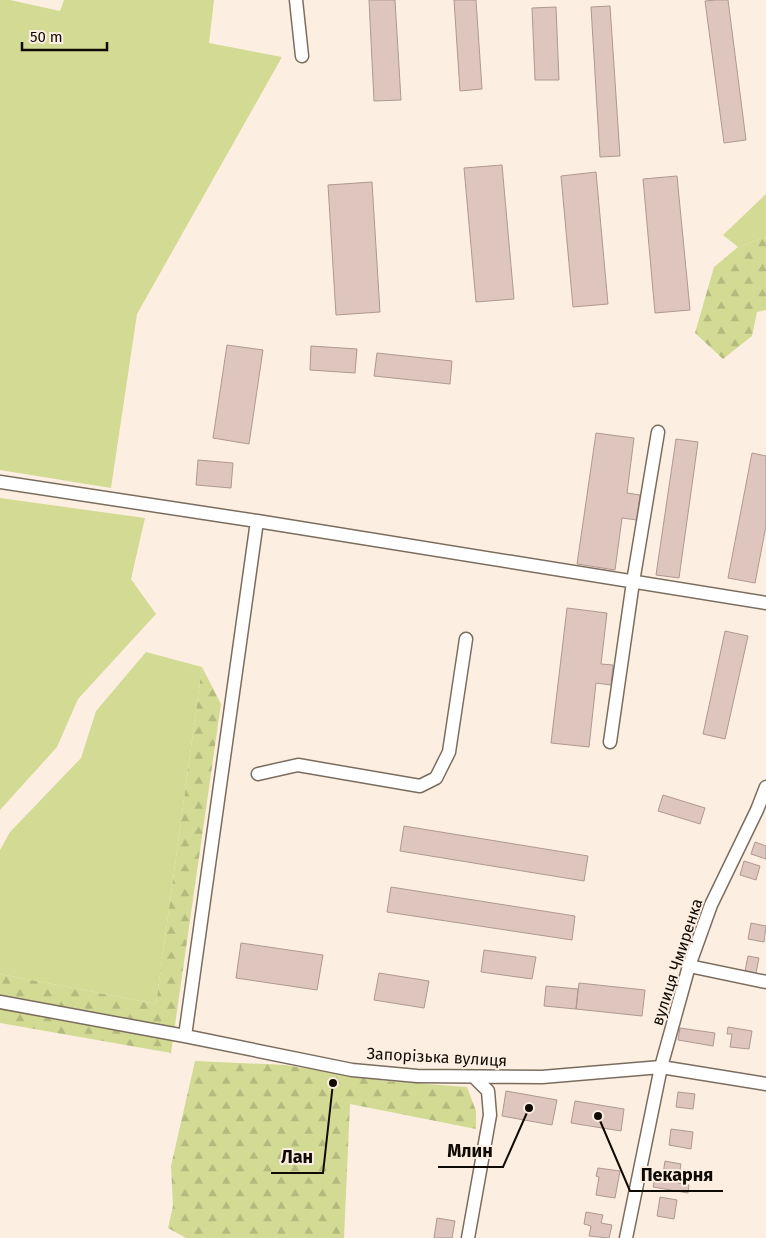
<svg xmlns="http://www.w3.org/2000/svg" width="766" height="1238" font-family="'Fira Sans',sans-serif">
	<style>
		.green { fill: #d3da94 }
		.forest { fill: url(#forest-firs) }
		.building { fill: #dec6bf; stroke: #af9891 }
		.lines { fill: none; stroke-linecap: round; stroke-linejoin: round }
		.minor-casing { stroke: #7b6d5e; stroke-width: 15 }
		.minor { stroke: #fff; stroke-width: 12 }
		.labels { text-anchor: middle; dominant-baseline: central; stroke-width: 4; stroke-linejoin: round; paint-order: stroke }
		.street-label { font-size: 16px; fill: #100a05; stroke: #fcefe1 }
		.leader { fill: none; stroke: #100a05; stroke-width: 2 }
		.callout-dot { fill: #100a05; stroke: #fcefe1; stroke-width: 2 }
		.callout-label { font-size: 18px; text-anchor: middle; font-weight: bold; fill: #100a05; stroke: #fcefe1; stroke-width: 4; stroke-linejoin: round; paint-order: stroke }
	</style>
	<defs>
		<pattern id="forest-firs" width="22" height="20" patternUnits="userSpaceOnUse" patternTransform="scale(1.25)"><rect width="22" height="20" fill="#d3da94"/><path d="M5 1l3.5 6h-7zM16 11l3.5 6h-7z" fill="#b4ba7e"/></pattern>
	</defs>
	<rect width="100%" height="100%" fill="#fcefe1"/>
	<path class="green" d="M0,0H10L60,11L64,0H214L209,43L282,57L137,314L111,488L0,470Z
		M766,194V237L738,247L723,235Z
		M0,498L145,518L131,579L156,614L78,699L57,747L0,810Z
		M146,652L202,667L156,1004L0,974V850L10,832L81,758L96,711Z"/>
	<path class="forest" d="M766,237V310L757,312L752,336L723,359L695,333L714,267L738,247Z
		M202,667L221,704L171,1053L0,1023V974L156,1004Z
		M195,1061L285,1065L386,1081L467,1087L476,1111V1129L350,1104L344,1238H186L168,1228L173,1206L171,1166Z"/>
	<path class="building" d="M369,0H395L401,100L374,101Z
		M454,0H476L482,89L460,91Z
		M716,0H728L746,140L724,143L705,1Z
		M610,6L620,156L600,157L591,7Z
		M556,7L559,80H535L532,8Z
		M502,165L514,299L476,302L464,168Z
		M596,172L608,304L573,307L561,176Z
		M677,176L690,310L655,313L643,179Z
		M372,182L380,312L336,315L328,185Z
		M227,345L263,350L249,444L213,438Z
		M311,346L357,349L355,373L310,370Z
		M377,353L452,361L450,384L374,376Z
		M596,433L634,438L627,493L640,495L637,520L622,518L615,570L577,564Z
		M676,439L698,442L679,578L656,575Z
		M752,453L766,456V526L755,583L728,578Z
		M198,460L233,463L231,488L196,485Z
		M567,608L607,613L601,664L613,665L611,685L596,683L589,747L551,743Z
		M725,631L748,636L725,739L703,734Z
		M663,795L705,808L700,824L658,811Z
		M404,826L588,856L584,881L400,851Z
		M755,842L766,846V859L751,854Z
		M744,861L760,866L756,880L740,875Z
		M391,887L575,916L572,940L387,912Z
		M751,923L766,926L764,942L748,939Z
		M241,943L323,955L317,990L236,978Z
		M484,950L536,957L532,979L481,972Z
		M748,956L759,958L756,973L745,971Z
		M379,973L429,981L424,1008L374,1000Z
		M579,983L645,990L642,1016L576,1009Z
		M546,986L578,989L576,1009L544,1006Z
		M728,1027L752,1031L749,1049L730,1047L732,1034H727Z
		M680,1028L715,1033L713,1046L678,1040Z
		M506,1091L557,1100L552,1125L502,1116Z
		M678,1092L695,1094L693,1109L676,1107Z
		M575,1101L624,1109L621,1131L571,1123Z
		M671,1129L693,1132L691,1149L669,1145Z
		M665,1161L681,1164L678,1183L689,1185L688,1193L653,1187L655,1178L662,1180Z
		M598,1168L620,1171L615,1198L596,1195L599,1177L596,1176Z
		M660,1197L677,1200L674,1219L657,1216Z
		M586,1212L603,1215L601,1223L612,1225L609,1238L589,1236L591,1226L584,1224Z
		M437,1218L455,1221L452,1238H434Z"/>
	<g class="lines">
		<g class="minor-casing">
			<path id="minor" d="M296,0L302,56
				M0,482L257,521L185,1036
				M257,521L766,603
				M610,742L633,582L658,432
				M258,774L298,765L420,786L436,778L449,752L466,639
				M689,966L766,982
				M0,1002L185,1036L352,1070L417,1076L542,1077L661,1067L766,1084
				M468,1238L490,1115L488,1091L474,1077
				M626,1238L661,1067L689,966L711,905L757,810L766,787"/>
		</g>
		<use href="#minor" class="minor"/>
	</g>
	<g class="labels">
		<g class="street-label">
			<text transform="translate(677 962) rotate(-72)">вулиця Чмиренка</text>
			<text transform="translate(437 1057) rotate(3)">Запорізька вулиця</text>
		</g>
	</g>
	<path class="leader" d="M529 1108L503 1167H438M333 1083L323 1173H271M598 1116L630 1191H723"/>
	<g class="callout-dot">
		<circle cx="529" cy="1108" r="5"/>
		<circle cx="333" cy="1083" r="5"/>
		<circle cx="598" cy="1116" r="5"/>
	</g>
	<g class="callout-label">
		<text x="470" y="1157">Млин</text>
		<text x="297" y="1163">Лан</text>
		<text x="677" y="1181">Пекарня</text>
	</g>
	<path d="M22 42v8h85v-8" fill="none" stroke="#100a05" stroke-width="2.5"/>
	<text x="30" y="42" font-size="15" fill="#100a05" stroke="#fcefe1" stroke-width="4" paint-order="stroke">50 m</text>
</svg>
